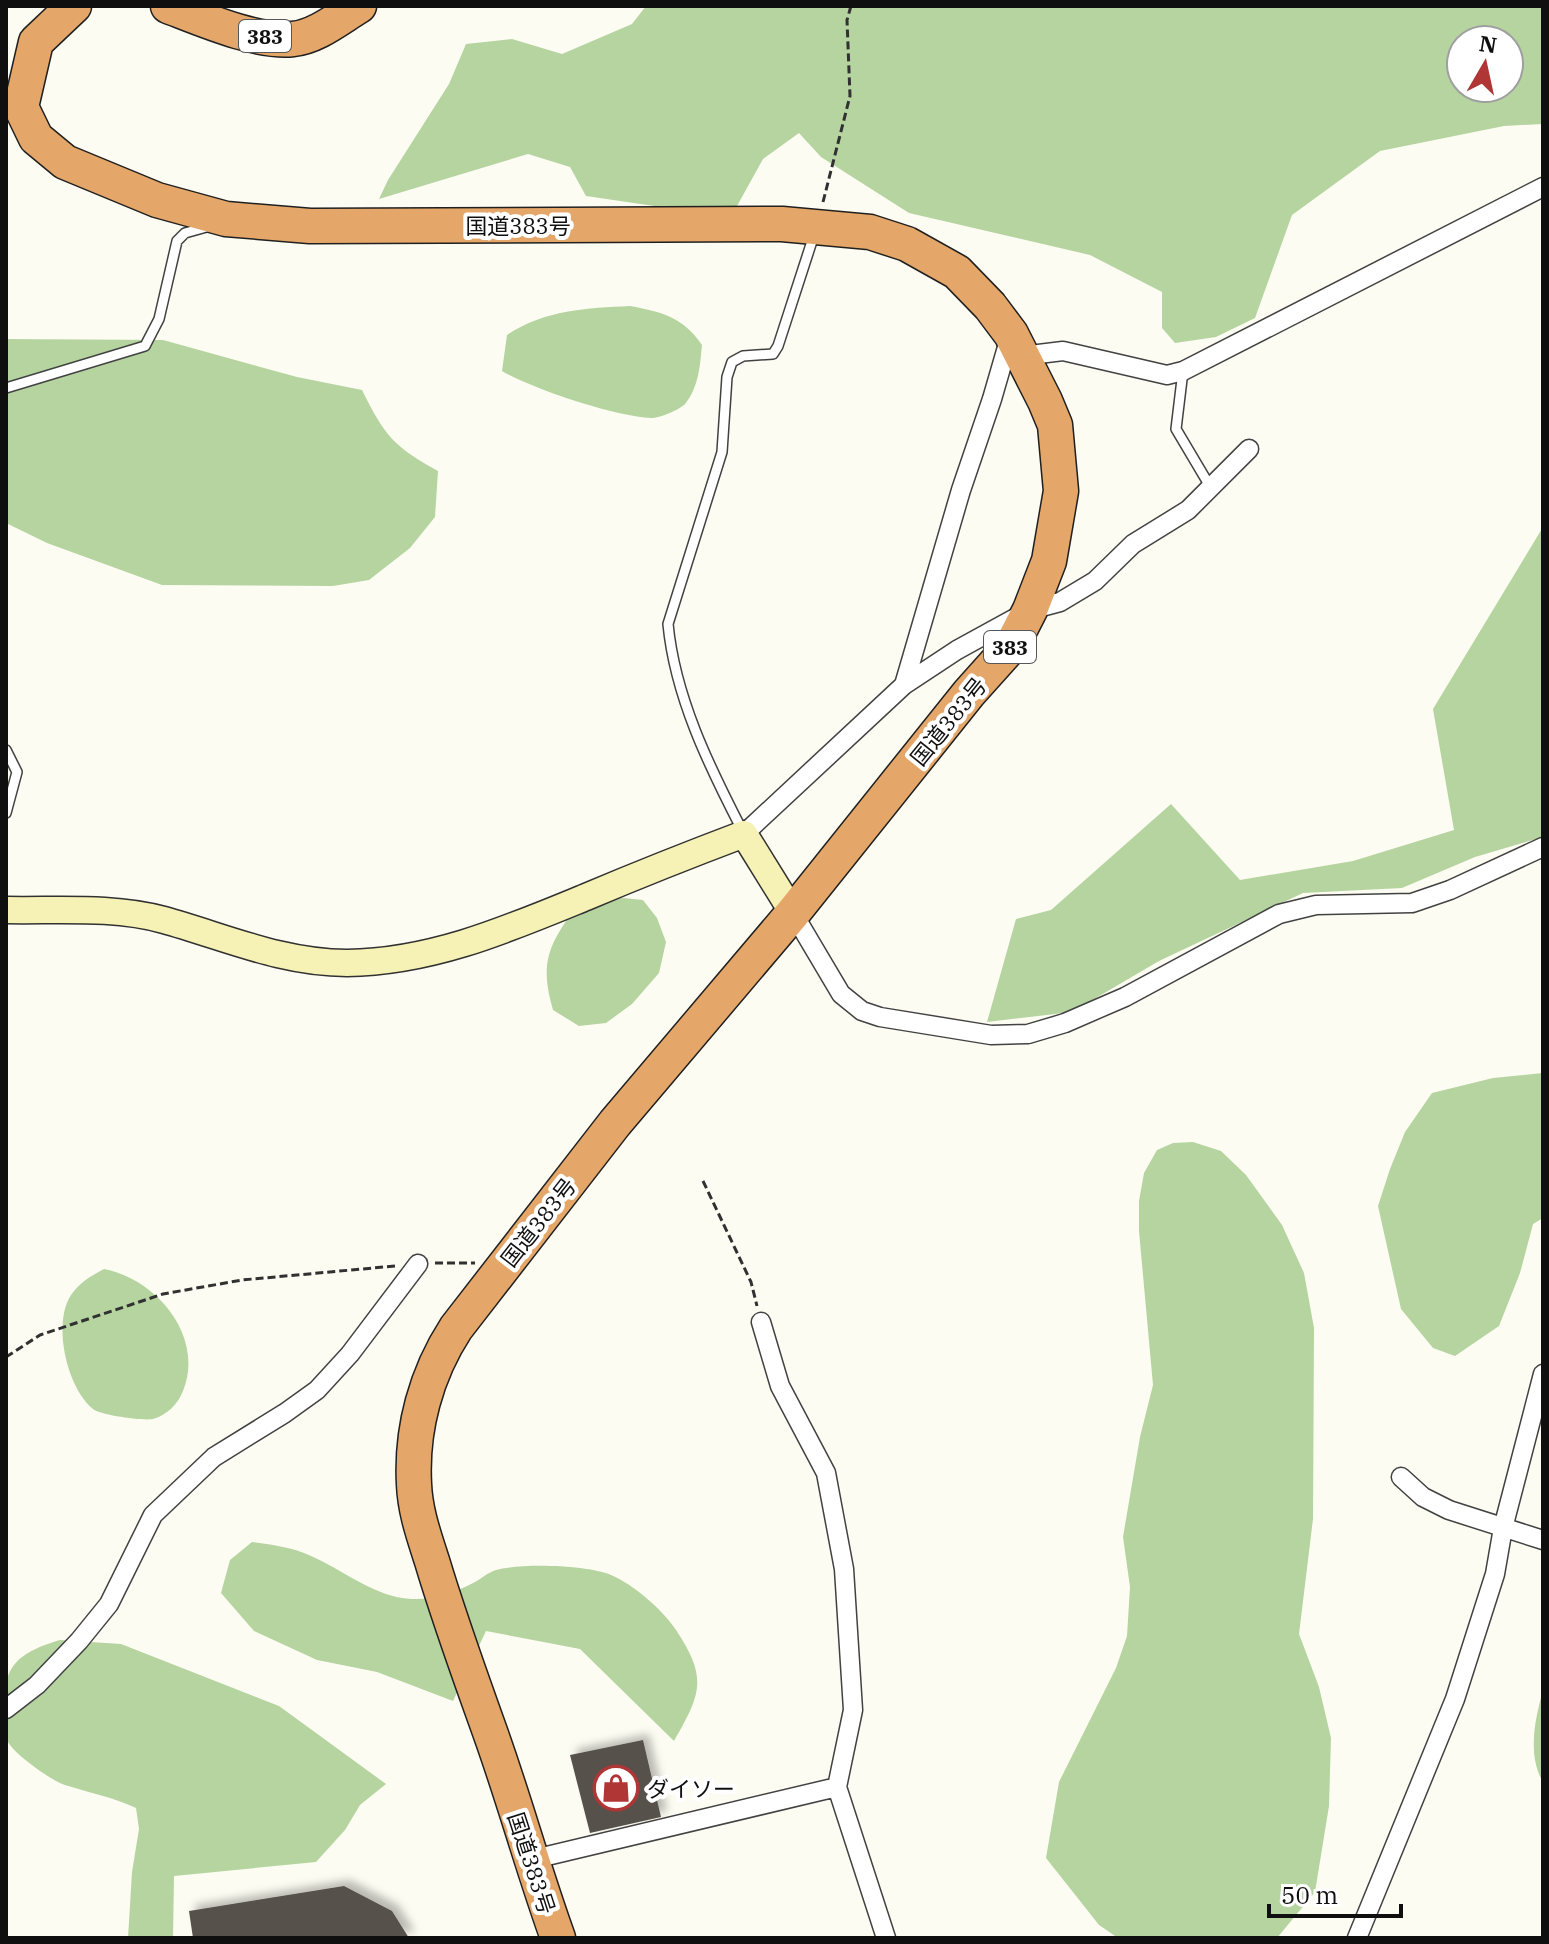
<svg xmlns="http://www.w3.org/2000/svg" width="1549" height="1944" font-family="'IBM Plex Serif','Noto Sans JP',serif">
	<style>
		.forest { fill: #b5d4a0; fill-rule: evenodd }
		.building { fill: #56514c; filter: url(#shadow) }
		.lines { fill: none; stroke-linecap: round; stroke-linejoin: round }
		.lane-casing { stroke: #424242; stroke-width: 12 }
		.street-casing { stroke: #424242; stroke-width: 21 }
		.secondary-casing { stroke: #313131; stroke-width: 29 }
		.highway-casing { stroke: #202020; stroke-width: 37 }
		.path { stroke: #313131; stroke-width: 3; stroke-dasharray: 8 4; stroke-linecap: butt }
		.lane { stroke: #fff; stroke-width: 9 }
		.street { stroke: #fff; stroke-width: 18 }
		.secondary { stroke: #f6f2b5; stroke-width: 26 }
		.highway { stroke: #e4a769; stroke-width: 34 }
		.labels { text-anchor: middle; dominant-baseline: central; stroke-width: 8; stroke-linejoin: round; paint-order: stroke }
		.shield { fill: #fff; stroke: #575757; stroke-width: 2 }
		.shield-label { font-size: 20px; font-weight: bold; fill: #0f0f0f }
		.street-label { font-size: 22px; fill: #0f0f0f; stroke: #fff }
		.poi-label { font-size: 22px; fill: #0f0f0f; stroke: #fff; text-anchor: start }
	</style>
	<defs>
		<filter id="shadow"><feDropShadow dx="6" dy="-6" stdDeviation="4" flood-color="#0004"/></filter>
	</defs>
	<rect width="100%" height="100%" fill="#fdfcf2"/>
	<path class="forest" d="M646,6H1543V124L1504,126L1380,151L1292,215L1255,318L1216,337L1175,343L1162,328V292L1090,255L909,213L821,157L799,133L763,159L737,206L661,207L586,196L570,167L528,154L379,199L388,180L449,84L466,44L512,39L562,54L632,24ZM1461,40H1509V88H1461Z
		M630,306C662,312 683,317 702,345C700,365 699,387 685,404C679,410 660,418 651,418C617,417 532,389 502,371L507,335C544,310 587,308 630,306Z
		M6,339L163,340L297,377L362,390C385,436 393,446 438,471L435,517L410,548L369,580L333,586L162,585L47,543L6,523Z
		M1543,527V837L1475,857L1402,888L1303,893L1159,961L1072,1012L987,1022L1016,919L1051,910L1171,804L1240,880L1353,861L1454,830L1433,709Z
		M624,898L643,900L657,918L666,942L659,973L632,1004L606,1023L579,1026L553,1010C538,959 551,942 580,901Z
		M1543,1073V1218L1533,1224L1520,1273L1499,1326L1455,1356L1433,1348L1401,1309L1378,1206L1390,1169L1405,1132L1432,1093L1493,1078Z
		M1193,1142L1221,1151L1246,1175L1282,1225L1304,1273L1314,1328L1313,1519L1299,1634L1319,1687L1331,1738L1329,1806L1315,1892L1277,1938H1118L1099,1925L1046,1858L1059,1782L1116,1668L1127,1636L1130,1587L1123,1537L1140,1437L1153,1385L1139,1231V1201L1144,1173L1157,1150L1173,1143Z
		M104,1269C157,1279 205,1337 183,1391C178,1404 167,1415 153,1419C143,1421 100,1415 93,1409C67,1388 52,1324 71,1295C80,1282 91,1276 104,1269Z
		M252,1542C272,1545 292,1547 311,1556C343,1570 375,1597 411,1599C435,1600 454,1593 475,1582C482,1578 489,1572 496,1570C523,1563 586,1565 611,1575C634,1585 662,1609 676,1630C708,1678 701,1694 674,1741L580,1649L486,1631L453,1701L377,1672L317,1660L254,1631L221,1593L230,1560Z
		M60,1640L121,1644L279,1706L386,1784L360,1805L345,1830L316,1862L174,1876L173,1938H128L132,1872L139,1829L136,1808C113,1797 90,1793 65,1785C52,1781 12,1753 7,1740C2,1727 6,1704 6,1690C6,1659 33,1648 60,1640Z
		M1543,1690V1782C1527,1755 1535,1719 1543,1690Z"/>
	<path class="building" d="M643,1740L661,1817L590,1833L570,1755Z
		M344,1886L392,1911L409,1938H193L189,1911Z"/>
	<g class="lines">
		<g class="lane-casing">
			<path id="lane" d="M1183,371L1176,429L1211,488
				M6,388L145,346L159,319L177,241L185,233L210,226
				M6,750L17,772L6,813
				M742,830C709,766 675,697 668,624L722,452L727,377L732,362L743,356L773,354L778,346L814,235"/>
		</g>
		<g class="street-casing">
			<path id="street" d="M1022,356L1063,351L1167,375L1183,371L1543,187
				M904,685L961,490L992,399L1010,337
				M744,834L904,685L957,650L1030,610L1060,602L1095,581L1133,544L1188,510L1249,449
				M793,913L841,994L862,1011L880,1017L991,1035L1028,1034L1065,1023L1125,997L1279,914L1316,905L1412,903L1450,890L1543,847
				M761,1322L780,1386L826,1473L844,1569L853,1710L837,1787L886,1938
				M1401,1477L1423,1497L1449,1510L1543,1540
				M6,1709L37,1685L79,1641L109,1604L153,1515L214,1457L285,1413L317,1390L350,1354L418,1264
				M530,1860L837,1787
				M1357,1938L1455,1699L1495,1574L1503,1528L1543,1374"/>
		</g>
		<g class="secondary-casing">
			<path id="secondary" d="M6,910C57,911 114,906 164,920C225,937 282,963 347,963C432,962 508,929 586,897C638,875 691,854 744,834L793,913"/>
		</g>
		<g class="highway-casing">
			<path id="highway" d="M74,6L36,42L21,107L36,138L65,162L157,200L226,219L310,226L782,224L870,232L907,244L957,272L990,306L1011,334L1045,401L1055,425L1061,491L1049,561L1030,610L1012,645L969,693L793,913L615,1123L456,1328C426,1374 411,1429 414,1484C415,1511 424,1536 432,1561C449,1618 469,1673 489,1729C514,1798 533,1869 558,1938
				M168,6C202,19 257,43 293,39C316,37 339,18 359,6"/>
		</g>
		<path class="path" d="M823,202L850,96L847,20L851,6
			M703,1181L751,1282L757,1306
			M435,1263H475
			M6,1357L40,1335L163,1294L242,1280L395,1266"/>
		<use href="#lane" class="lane"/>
		<use href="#street" class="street"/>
		<use href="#secondary" class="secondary"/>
		<use href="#highway" class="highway"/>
	</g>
	<defs>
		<g id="shop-ring" transform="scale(2.3)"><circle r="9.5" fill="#fff" stroke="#b03636" stroke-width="1.5"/><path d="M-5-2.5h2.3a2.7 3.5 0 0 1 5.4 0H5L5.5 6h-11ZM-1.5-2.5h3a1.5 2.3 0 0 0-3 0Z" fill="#b03636"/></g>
	</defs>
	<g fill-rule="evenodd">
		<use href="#shop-ring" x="616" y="1788"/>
	</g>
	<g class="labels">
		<g class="shield">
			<rect x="239" y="20" width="52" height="32" rx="6"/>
			<rect x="984" y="631" width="52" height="32" rx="6"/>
		</g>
		<g class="shield-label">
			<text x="265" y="36">383</text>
			<text x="1010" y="647">383</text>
		</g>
		<g class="street-label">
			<text x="518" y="225">国道383号</text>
			<text transform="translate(948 721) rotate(-51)">国道383号</text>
			<text transform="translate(538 1222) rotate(-52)">国道383号</text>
			<text transform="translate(532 1863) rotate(72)">国道383号</text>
		</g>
		<g class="poi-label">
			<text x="647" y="1788">ダイソー</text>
		</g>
	</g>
	<rect width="1549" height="1944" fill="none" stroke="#0f0f0f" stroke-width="16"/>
	<g transform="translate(1485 64) rotate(9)"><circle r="38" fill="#ffffff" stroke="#9f9f9f" stroke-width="2"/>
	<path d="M0-6L14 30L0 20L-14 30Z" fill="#b03636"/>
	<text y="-12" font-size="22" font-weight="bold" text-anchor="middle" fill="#0f0f0f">N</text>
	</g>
	<path d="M1269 1904v12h132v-12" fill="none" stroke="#0f0f0f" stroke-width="4"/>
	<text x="1281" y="1904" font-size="24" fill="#0f0f0f" stroke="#ffffff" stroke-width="6" paint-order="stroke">50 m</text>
</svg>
